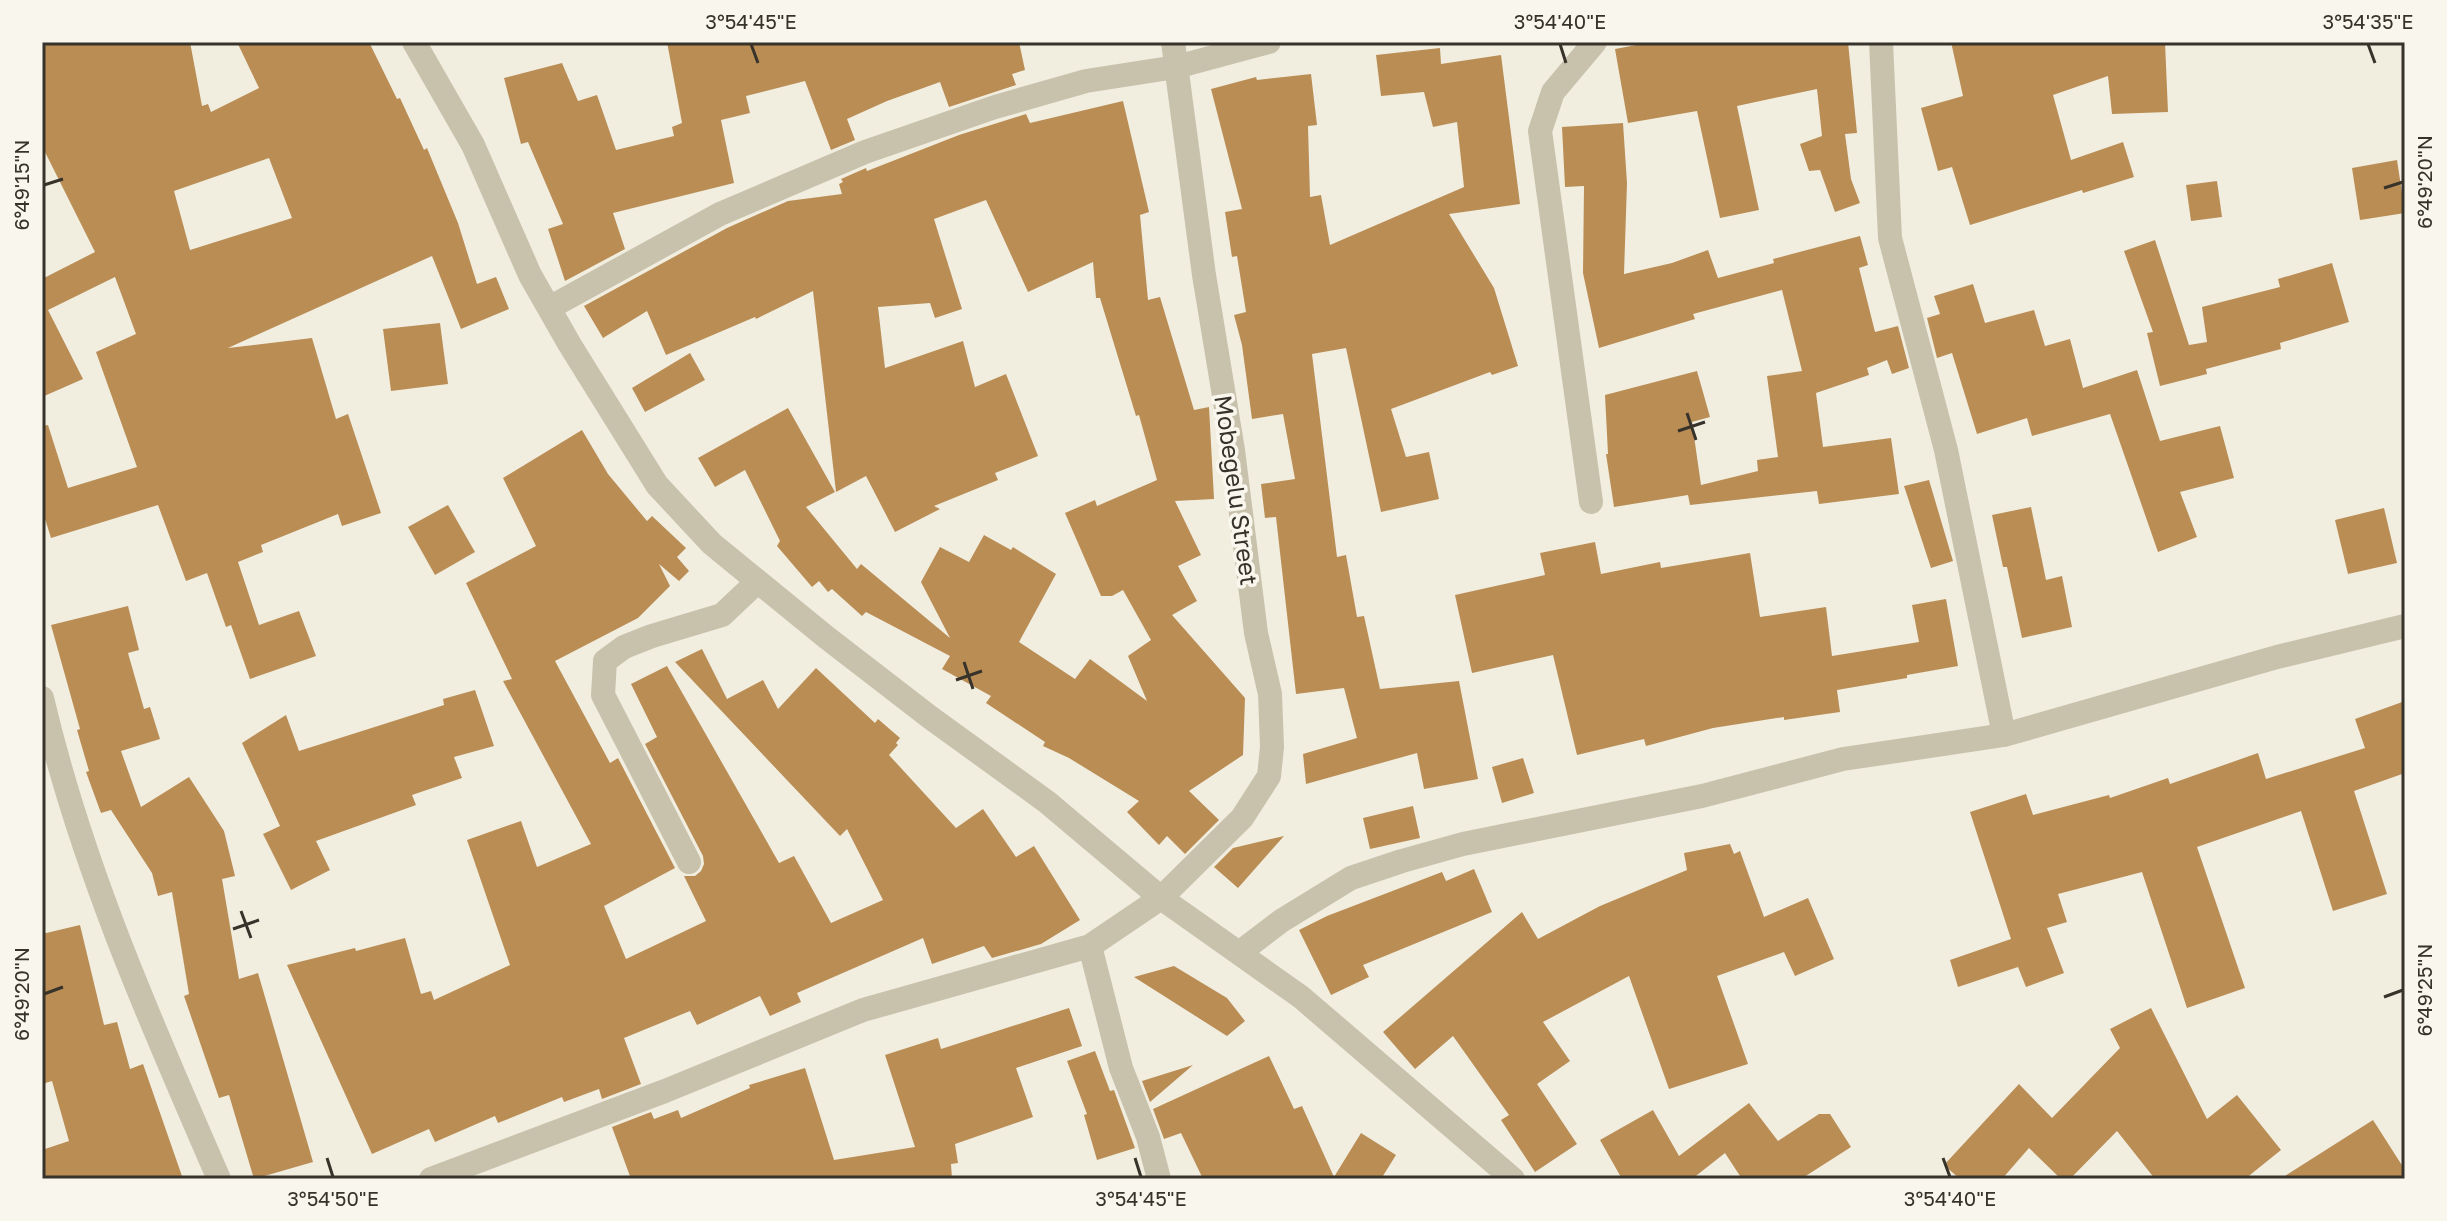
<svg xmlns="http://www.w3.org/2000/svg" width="2447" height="1221" font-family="'Golos Text',sans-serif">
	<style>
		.building { fill: #ba8d55; fill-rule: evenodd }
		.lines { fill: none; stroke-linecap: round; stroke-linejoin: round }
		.minor { stroke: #c8c2ad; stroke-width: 24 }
		.ticks { fill: none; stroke: #37332b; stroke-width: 3 }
		.labels { text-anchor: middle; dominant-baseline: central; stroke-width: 7; stroke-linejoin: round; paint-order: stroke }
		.street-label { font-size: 24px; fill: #37332b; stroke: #f9f7ed }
		.neatline { fill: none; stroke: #37332b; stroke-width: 3 }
		.ticks-label { font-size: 20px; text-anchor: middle; fill: #37332b }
	</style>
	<rect width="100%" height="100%" fill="#f1eee0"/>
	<path class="building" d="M42,42H190L202,106L208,104L211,112L259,88L237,42H369L397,99L400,98L424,150L427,148L458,223L477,284L496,277L509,309L461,329L432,256L228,348L312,338L336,419L348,414L381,513L342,526L338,514L261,545L263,552L238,562L259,625L299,611L316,656L250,679L231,625L226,627L207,573L186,581L158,505L51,538L42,509V426L48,425L68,488L137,467L96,352L136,334L115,277L48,310L83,379L42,397V279L95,252L42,146ZM269,158L292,218L190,250L174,191Z
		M667,42H1019L1025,70L1012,74L1016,85L949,107L940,82L887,101L847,119L855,140L831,150L805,81L746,96L750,113L721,120L734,183L613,213L625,249L565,281L548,229L563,224L528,142L521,144L504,78L562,63L578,101L597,95L616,150L674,136L672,127L682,123Z
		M1653,42H1848L1857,133L1845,134L1851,179L1860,203L1835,212L1820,170L1809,171L1800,144L1822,136L1817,89L1737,106L1759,210L1720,218L1697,111L1628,123L1615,49Z
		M1951,42H2165L2168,112L2112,114L2108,76L2053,95L2071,160L2123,142L2134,177L2083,193L2082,190L1970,225L1952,167L1938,171L1921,108L1963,96Z
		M1440,48L1441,64L1501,55L1520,204L1449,214L1494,288L1518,366L1492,375L1490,372L1391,409L1406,457L1429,452L1439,499L1381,512L1346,348L1312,354L1337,557L1346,555L1357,617L1364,616L1380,689L1459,681L1478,779L1424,789L1417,753L1306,784L1303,754L1357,738L1344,688L1296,694L1276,517L1265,518L1261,484L1295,479L1283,414L1252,419L1242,345L1234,315L1246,312L1237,256L1232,257L1225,212L1242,209L1211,89L1256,77L1257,80L1311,74L1317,125L1308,126L1310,197L1321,195L1330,245L1464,187L1457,122L1433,127L1424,92L1381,96L1376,55Z
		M1123,101L1149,212L1140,215L1148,300L1160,297L1194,410L1209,407L1214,499L1175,501L1201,555L1178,566L1197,601L1172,615L1245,698L1243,755L1189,791L1219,820L1185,854L1167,836L1159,845L1127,812L1139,801L1069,758L1043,746L1045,742L986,703L991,696L942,669L950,656L866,612L862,616L832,589L828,592L819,581L812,587L777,546L780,541L745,470L715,487L698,458L788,408L835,492L806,507L857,569L861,564L950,638L921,582L940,547L969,562L984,535L1011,550L1013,547L1056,574L1019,642L1075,679L1090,659L1147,701L1128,656L1151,640L1123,590L1112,596H1101L1065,513L1095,500L1097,506L1157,480L1139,415L1136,416L1100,298H1096L1093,262L1028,292L986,200L934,219L962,309L935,318L930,303L878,307L885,368L963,341L975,387L1006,374L1038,456L995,473L998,480L934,506L940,509L895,532L866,476L836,492L813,291L756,319L755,317L666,355L647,311L603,338L584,306L727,228L788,201L842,194L839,184L843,182L841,179L866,168L867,171L959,135L1026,114L1030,123Z
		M1623,123L1627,183L1624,274L1672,263L1708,250L1718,278L1774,263L1773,259L1860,236L1868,265L1859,268L1875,332L1898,326L1909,368L1892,374L1887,360L1867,368L1869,375L1816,393L1823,447L1891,438L1899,494L1819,504L1817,491L1690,505L1688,495L1614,507L1606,454H1608L1605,395L1697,371L1710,417L1692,422L1701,485L1758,471L1757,460L1778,457L1767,376L1802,371L1782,290L1693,314L1695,319L1599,348L1583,273L1584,186L1565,187L1562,127Z
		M2397,160L2405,213L2360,220L2352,168Z
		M2217,181L2222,217L2191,221L2186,185Z
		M2155,240L2189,345L2207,342L2202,307L2280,287L2278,279L2332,263L2349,322L2280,343L2281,349L2206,369L2207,374L2160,386L2147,333L2153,332L2124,251Z
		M1973,284L1985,323L2034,310L2045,346L2070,339L2083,388L2137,370L2160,441L2220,426L2234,478L2180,492L2197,537L2158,552L2110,414L2032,436L2027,418L1977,434L1952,353L1937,358L1927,318L1940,314L1934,296Z
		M440,323L448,384L391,391L383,329Z
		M690,353L705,380L645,412L632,388Z
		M582,430L608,474L647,521L652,516L686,548L677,557L689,571L679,581L659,564L670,586L638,618L555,661L610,763L618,758L675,868L604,906L626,959L706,921L684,876H695L701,871L704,864L703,856L645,744L657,737L631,684L667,666L779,863L794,856L831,923L883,900L847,829L840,836L675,662L702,649L727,699L763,680L778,709L816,668L875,723L878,719L900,738L896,743L898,745L889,755L956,828L983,809L1016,857L1034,846L1080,920L1041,944L992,958L984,946L932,964L923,938L797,993L801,1002L770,1016L760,996L697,1025L690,1011L624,1038L641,1084L602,1099L599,1089L564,1102L562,1097L498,1123L495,1116L435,1142L429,1129L372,1154L287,965L355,948L356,951L405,938L421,994L431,991L434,1000L510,965L467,840L521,821L537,867L591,844L503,681L512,679L466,583L536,546L503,478Z
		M1929,480L1953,561L1931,568L1904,486Z
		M448,505L475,552L435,575L408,527Z
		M2031,507L2046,580L2062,576L2072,627L2022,638L2007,567H2003L1992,515Z
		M2384,508L2397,563L2348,574L2335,520Z
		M1595,542L1601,574L1660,562L1661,568L1750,553L1760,617L1826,607L1832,656L1919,642L1912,605L1946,599L1958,666L1907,675V678L1837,690L1840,712L1784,720V717L1713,728L1646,746L1644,739L1577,755L1553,655L1472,673L1455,595L1545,575L1540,553Z
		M128,606L139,650L128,653L144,709L150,707L160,739L121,751L141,807L189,777L224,831L235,876L222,879L239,979L258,973L313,1162L254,1179L229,1095L219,1098L184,996L189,994L172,892L158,896L152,873L111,810L101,813L86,772L89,771L77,730L80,729L51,625Z
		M475,690L494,746L454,757L462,778L412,795L416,805L316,841L330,870L291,890L263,834L280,826L242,743L286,715L299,751L444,705L443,699Z
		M2405,701V773L2354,791L2387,894L2333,911L2301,811L2197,847L2245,988L2187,1008L2142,872L2058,894L2067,922L2047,928L2064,973L2026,987L2018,967L1958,987L1950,960L2011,939L1970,812L2026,794L2033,815L2109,795L2110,798L2168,778L2170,784L2258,753L2266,779L2365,748L2355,719Z
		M1523,758L1534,793L1502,803L1492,767Z
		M1413,806L1420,838L1370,849L1363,818Z
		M1284,836L1238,888L1214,867L1233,848Z
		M1730,844L1734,854L1740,851L1764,917L1808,898L1834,959L1795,976L1784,952L1717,976L1748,1064L1669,1089L1629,976L1543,1022L1570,1061L1537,1084L1577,1144L1535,1172L1501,1120L1509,1115L1453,1036L1415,1069L1383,1032L1522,912L1538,939L1600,906L1687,870L1684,853Z
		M1474,869L1492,912L1363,965L1369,977L1331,995L1299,930L1327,916L1442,872L1446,881Z
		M80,925L104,1025L117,1022L130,1069L143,1064L183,1179H42V1150L69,1141L52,1081L42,1084V934Z
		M1174,966L1227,998L1245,1021L1227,1036L1134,977Z
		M1069,1008L1082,1046L1016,1068L1033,1117L955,1144L958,1163L951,1164L952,1179H631L612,1127L651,1112L654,1119L678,1110L681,1118L750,1088L749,1085L805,1068L834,1160L915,1147L885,1055L938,1038L941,1049Z
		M2151,1008L2207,1119L2237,1095L2281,1150L2245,1179H2155L2117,1131L2070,1179H2061L2029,1148L2002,1179H1960L1944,1165L2019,1084L2052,1118L2120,1048L2110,1029Z
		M1095,1051L1110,1091L1114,1090L1135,1148L1097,1160L1084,1115L1087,1114L1067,1061Z
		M1269,1056L1294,1109L1302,1106L1334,1177L1361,1133L1396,1155L1381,1179H1203L1181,1133L1164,1139L1153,1109Z
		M1193,1065L1150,1102L1142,1081Z
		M1749,1103L1778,1141L1819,1114H1830L1851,1147L1801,1179H1742L1725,1153L1692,1179H1622L1600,1140L1653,1110L1679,1156Z
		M2373,1120L2405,1170V1179H2280Z"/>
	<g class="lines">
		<path class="minor" d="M414,42L473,145L530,275L570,345L657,485L712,544L826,637L931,718L1047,802L1161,898L1301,997L1513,1179
			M1881,42L1890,238L1946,450L2004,735
			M549,308L720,214L865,152L995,107L1086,81L1176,67L1269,42
			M1591,502L1540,131L1553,92L1595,42
			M42,698C81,865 151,1023 219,1179
			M689,862L603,695L605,661L624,647L652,636L722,615L757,582
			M1090,946L1121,1068L1148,1137L1159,1179
			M1239,953L1281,921L1351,878L1402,861L1463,844L1702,796L1843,759L2004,735L2277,657L2405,626
			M431,1179L665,1091L863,1010L1090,946L1161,898L1242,818L1269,776L1272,747L1270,694L1256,633L1233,450L1204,275L1173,42"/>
	</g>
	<path class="ticks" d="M751,44L758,63M1560,44L1566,63M2368,44L2375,63M44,185L63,179M2384,188L2403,182M1687,413L1696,440M1678,431L1705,422M964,662L973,689M956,680L982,671M241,911L251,938M233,929L259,920M44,994L63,987M2384,997L2403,990M327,1158L333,1177M1135,1158L1141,1177M1943,1158L1950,1177"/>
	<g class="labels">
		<g class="street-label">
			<text transform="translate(1237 490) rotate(82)">Mobegelu Street</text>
		</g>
	</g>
	<rect width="2447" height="1221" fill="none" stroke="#f9f7ed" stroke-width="88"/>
	<rect x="44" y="44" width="2359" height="1133" class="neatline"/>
	<g class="ticks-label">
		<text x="751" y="29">3°54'45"E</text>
		<text x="1560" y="29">3°54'40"E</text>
		<text x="2368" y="29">3°54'35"E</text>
		<text transform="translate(2425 182) rotate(-90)" y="7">6°49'20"N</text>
		<text transform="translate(22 185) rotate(-90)" y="7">6°49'15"N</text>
		<text transform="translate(2425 990) rotate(-90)" y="7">6°49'25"N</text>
		<text transform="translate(22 994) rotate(-90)" y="7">6°49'20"N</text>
		<text x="333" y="1206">3°54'50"E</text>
		<text x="1141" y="1206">3°54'45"E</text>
		<text x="1950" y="1206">3°54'40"E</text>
	</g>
</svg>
